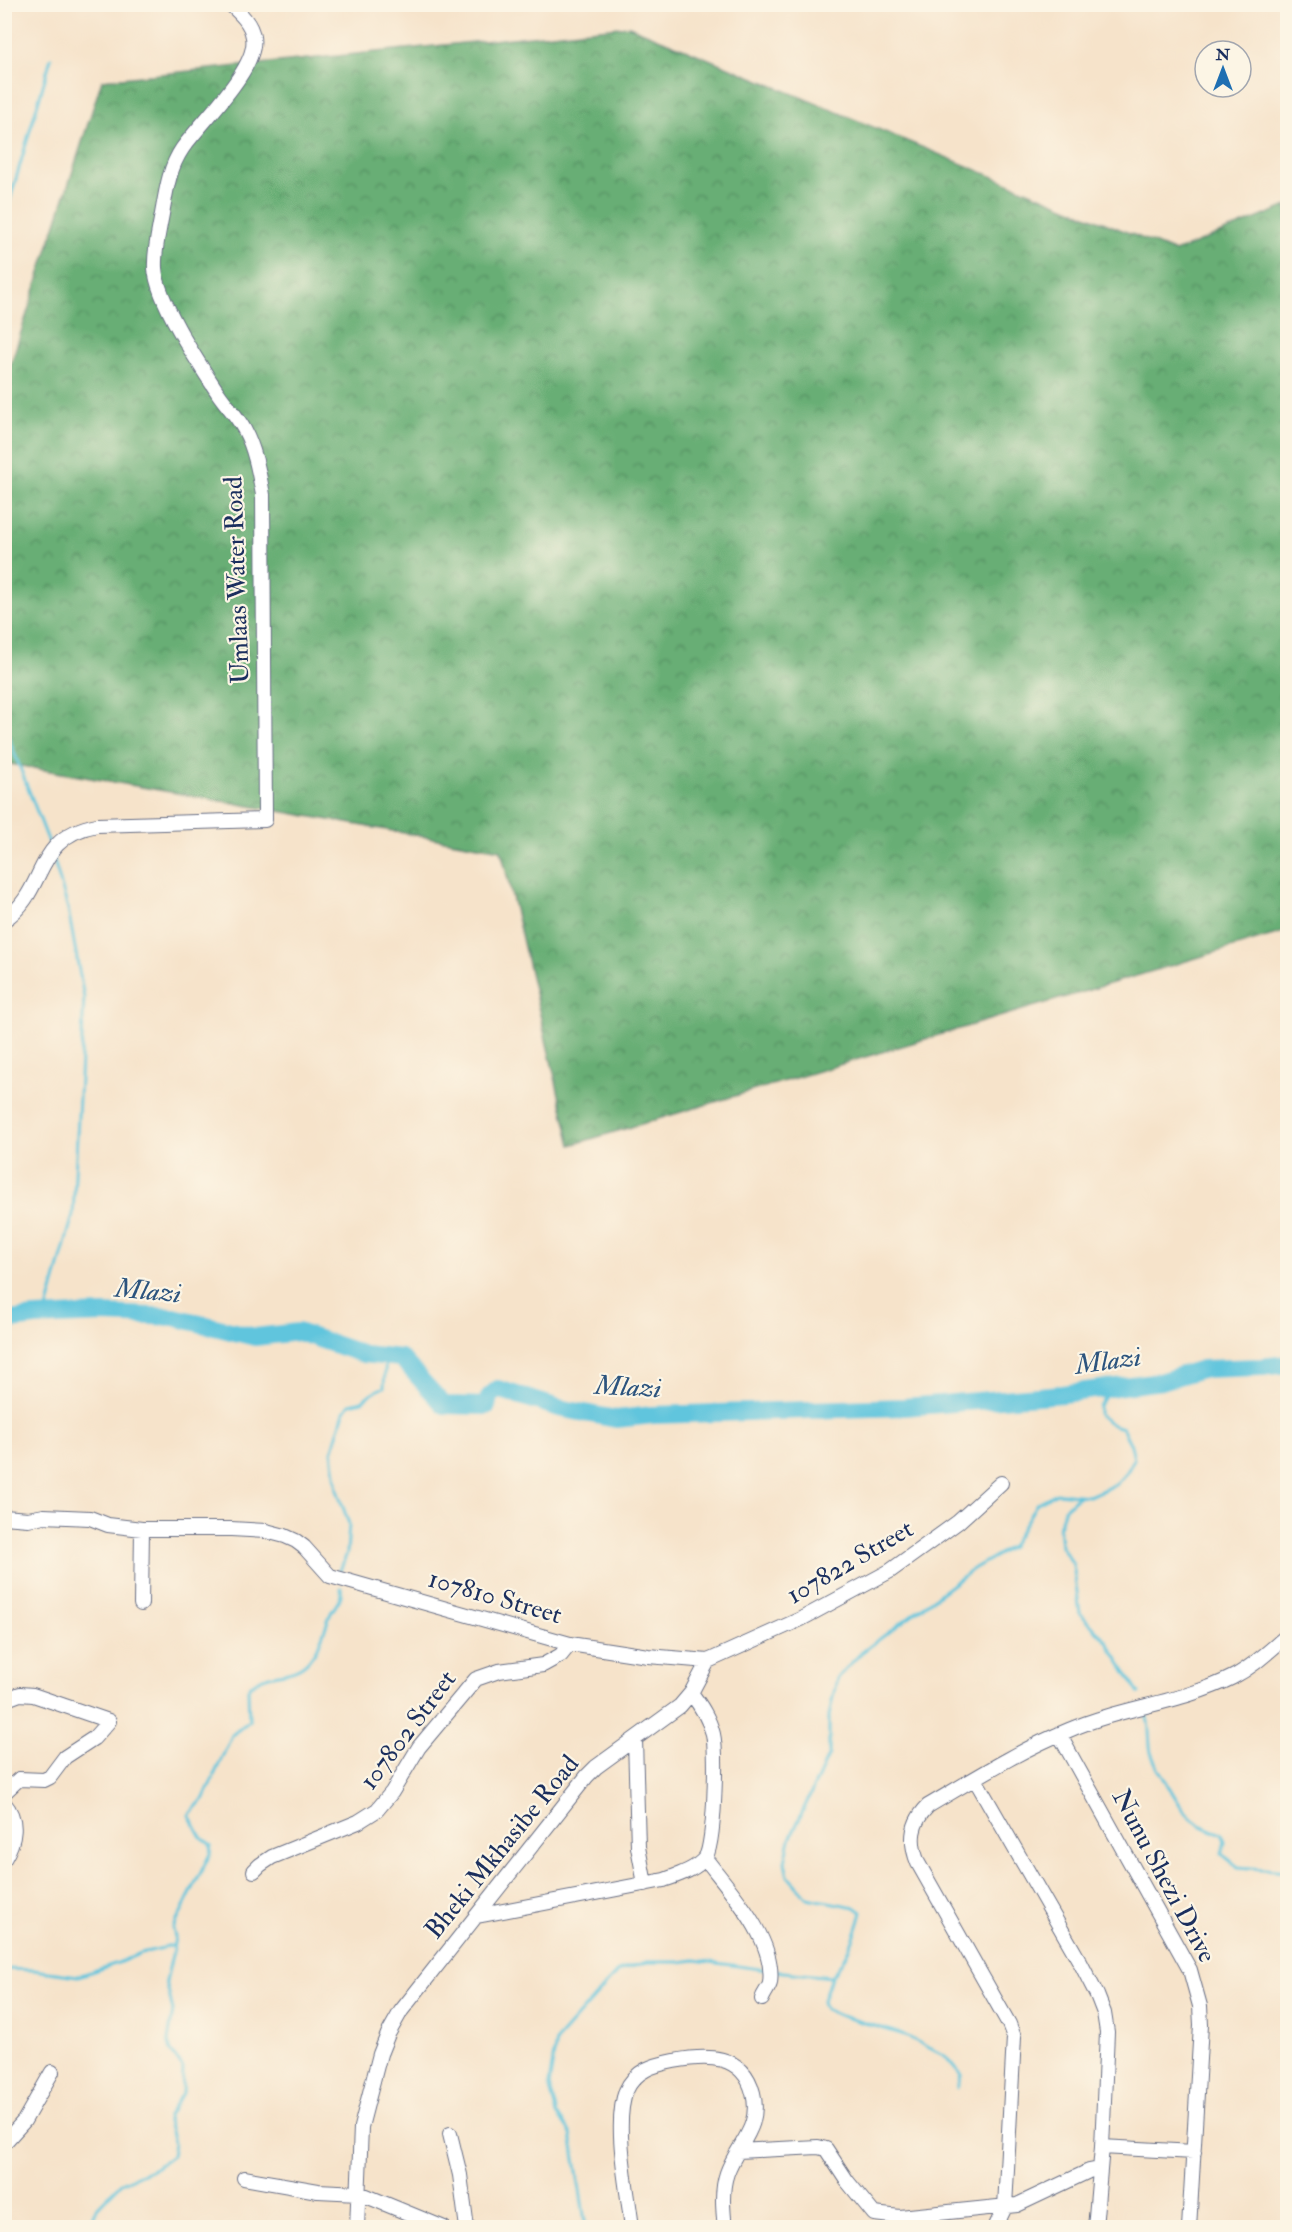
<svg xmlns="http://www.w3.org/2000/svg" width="1292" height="2232" font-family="'IM FELL Double Pica',serif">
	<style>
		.forest { fill: url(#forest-crowns); stroke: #416e69; stroke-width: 1.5 }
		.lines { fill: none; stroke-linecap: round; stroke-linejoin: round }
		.stream { stroke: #60c5dd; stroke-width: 3 }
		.river { stroke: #60c5dd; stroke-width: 18 }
		.minor-casing { stroke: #686e84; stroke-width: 16 }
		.minor { stroke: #fff; stroke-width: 14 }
		.labels { text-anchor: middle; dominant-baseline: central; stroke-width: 4.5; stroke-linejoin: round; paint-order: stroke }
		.street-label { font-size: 26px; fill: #1b2f5e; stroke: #fcf5e5 }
		.water-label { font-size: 27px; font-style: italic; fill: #2c547e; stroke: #fcf5e5 }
	</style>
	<defs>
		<pattern id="forest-crowns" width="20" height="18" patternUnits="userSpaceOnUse" patternTransform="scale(1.5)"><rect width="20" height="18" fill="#67ae74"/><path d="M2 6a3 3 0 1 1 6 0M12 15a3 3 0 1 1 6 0" fill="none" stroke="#548e62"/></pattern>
	</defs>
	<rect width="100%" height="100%" fill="#fcf5e5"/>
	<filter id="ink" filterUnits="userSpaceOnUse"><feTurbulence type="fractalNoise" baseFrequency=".0167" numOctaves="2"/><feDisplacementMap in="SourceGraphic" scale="12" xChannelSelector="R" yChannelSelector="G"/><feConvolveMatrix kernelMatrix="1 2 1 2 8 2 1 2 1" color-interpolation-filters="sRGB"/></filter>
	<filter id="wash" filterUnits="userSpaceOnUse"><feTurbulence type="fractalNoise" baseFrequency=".008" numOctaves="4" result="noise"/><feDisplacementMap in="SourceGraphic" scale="24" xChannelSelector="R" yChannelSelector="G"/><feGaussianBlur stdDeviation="1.35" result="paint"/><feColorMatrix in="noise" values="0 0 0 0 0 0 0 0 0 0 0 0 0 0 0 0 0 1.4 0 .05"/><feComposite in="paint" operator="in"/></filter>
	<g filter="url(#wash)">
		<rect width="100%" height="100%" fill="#f6e3ca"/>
		<path class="forest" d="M629,26L1175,252L1287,206V931L571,1145L501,850L5,763V382L102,80Z"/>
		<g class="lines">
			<path class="stream" d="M4,220L51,58
				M4,717L7,734L51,848
				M45,1317L73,1215L84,998L68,909L53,857
				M1079,1496L1065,1508L1059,1526L1061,1546L1073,1564L1080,1613L1107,1642L1139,1693
				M339,1573L347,1553L349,1524L337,1490L332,1452L344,1412L350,1404L362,1401L372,1393L384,1387L386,1356
				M1146,1715C1151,1726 1148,1739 1151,1752C1152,1760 1180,1806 1186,1813C1194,1823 1210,1831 1222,1834L1225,1841L1222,1854L1238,1867L1288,1871
				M4,1969L34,1970L78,1976L118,1963L141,1953L172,1946
				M774,1971L831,1977C846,1959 856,1936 862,1912L855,1907L807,1898L788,1876L785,1862L790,1839L829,1754V1716L837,1678L861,1653L973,1569L1011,1547L1037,1503L1057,1493L1089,1496L1115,1485L1127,1472L1134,1459L1131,1445L1122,1428L1113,1425L1099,1415V1406L1112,1386
				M831,1977L822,2003L825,2009L841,2016L902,2034L945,2056L961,2075L957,2088
				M89,2228L97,2208L121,2183L157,2167L172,2156L174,2143L167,2118L182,2093L183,2068L171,2051L168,2041L173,2011L166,1981L172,1955L175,1937L173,1929L210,1854L211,1845L201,1837L189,1815L204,1798L232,1735L249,1721L248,1689C264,1668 292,1680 309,1660C321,1646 324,1629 331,1613C336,1604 343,1598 341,1588
				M586,2228L571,2134L557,2114L549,2085L556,2041L618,1971L647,1962H680L695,1960L767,1970"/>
			<path class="river" d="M4,1321L35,1317L103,1314L174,1317L255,1337L298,1332L363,1354L401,1358L444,1405L487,1406L489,1397L498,1389L559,1408L616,1419L653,1415L904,1407L1062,1394L1162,1381L1202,1369L1261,1367L1288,1364"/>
		</g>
	</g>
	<g filter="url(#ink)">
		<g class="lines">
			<g class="minor-casing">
				<path id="minor" d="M4,920C48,891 32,837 97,825L265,820L263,495C259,473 255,449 244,429C237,416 226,405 218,393C199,364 157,301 155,268C154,250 159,231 162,214C166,192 169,168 182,149C200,123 259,68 253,37C251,23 240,13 230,4
					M4,1517L28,1519L44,1516L90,1518L108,1525L142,1529H231L266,1531L285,1536L296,1541L304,1547L330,1576L570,1644L648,1656L708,1661L801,1619L890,1571L958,1522L1001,1483
					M141,1604L142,1529
					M4,1700L20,1694L33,1695L109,1721L94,1738L65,1757L50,1777L44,1780L19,1779L4,1793
					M1059,1734L1190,1970L1200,2006L1201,2025L1189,2228
					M635,1739L638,1847L645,1884
					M975,1779L1080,1962L1097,1995L1104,2013L1107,2032L1102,2147L1095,2228
					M4,1803C19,1820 15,1841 4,1859
					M705,1858C730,1891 776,1939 770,1983C769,1988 764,1993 762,1999
					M254,1871L260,1865L272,1857L358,1822L377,1810L392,1792L419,1747L476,1679L499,1671L543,1665L561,1655L570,1644
					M477,1916L664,1880C678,1875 695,1870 705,1858C715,1846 717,1751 713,1734C709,1718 701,1706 691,1693
					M450,2134L460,2175L467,2228
					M4,2143L24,2121L52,2072
					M1102,2147L1194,2152
					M738,2151L818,2147L826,2149L847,2181L874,2214L900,2217L1017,2205L1089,2171L1099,2169
					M244,2178L318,2191L359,2193L444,2228
					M357,2228L361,2127L380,2054L388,2034L401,2011L587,1776L596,1767L680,1706L691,1693L708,1661
					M632,2228C628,2191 613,2124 626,2091C635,2070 654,2065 674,2061C706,2055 743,2053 753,2093C762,2128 737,2144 727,2173C721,2190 723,2210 725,2228
					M995,2228L1005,2207L1014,2037L1009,2024L918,1863C909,1841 911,1823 928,1806C974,1779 1020,1750 1069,1730C1122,1707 1182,1703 1233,1677C1254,1666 1270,1650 1288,1635"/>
			</g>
			<use href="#minor" class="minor"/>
		</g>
	</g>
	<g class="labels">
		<g class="street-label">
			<text transform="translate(237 580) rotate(-92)">Umlaas Water Road</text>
			<text transform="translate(850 1562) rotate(-30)">107822 Street</text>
			<text transform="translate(495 1597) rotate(16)">107810 Street</text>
			<text transform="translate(408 1730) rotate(-53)">107802 Street</text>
			<text transform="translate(502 1847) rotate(-51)">Bheki Mkhasibe Road</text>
			<text transform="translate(1164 1876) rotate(62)">Nunu Shezi Drive</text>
		</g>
		<g class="water-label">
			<text transform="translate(148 1291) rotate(5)">Mlazi</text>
			<text transform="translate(1108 1361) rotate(-8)">Mlazi</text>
			<text transform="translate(628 1387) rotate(3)">Mlazi</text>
		</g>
	</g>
	<rect width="1292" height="2232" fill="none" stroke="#fcf5e5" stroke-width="24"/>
	<g transform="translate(1223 69)"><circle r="28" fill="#fcf5e5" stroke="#a2a6af" stroke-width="1.5"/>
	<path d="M0-4.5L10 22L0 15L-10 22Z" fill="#1f6fb2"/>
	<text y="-9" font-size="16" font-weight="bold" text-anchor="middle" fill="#1b2f5e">N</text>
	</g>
</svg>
